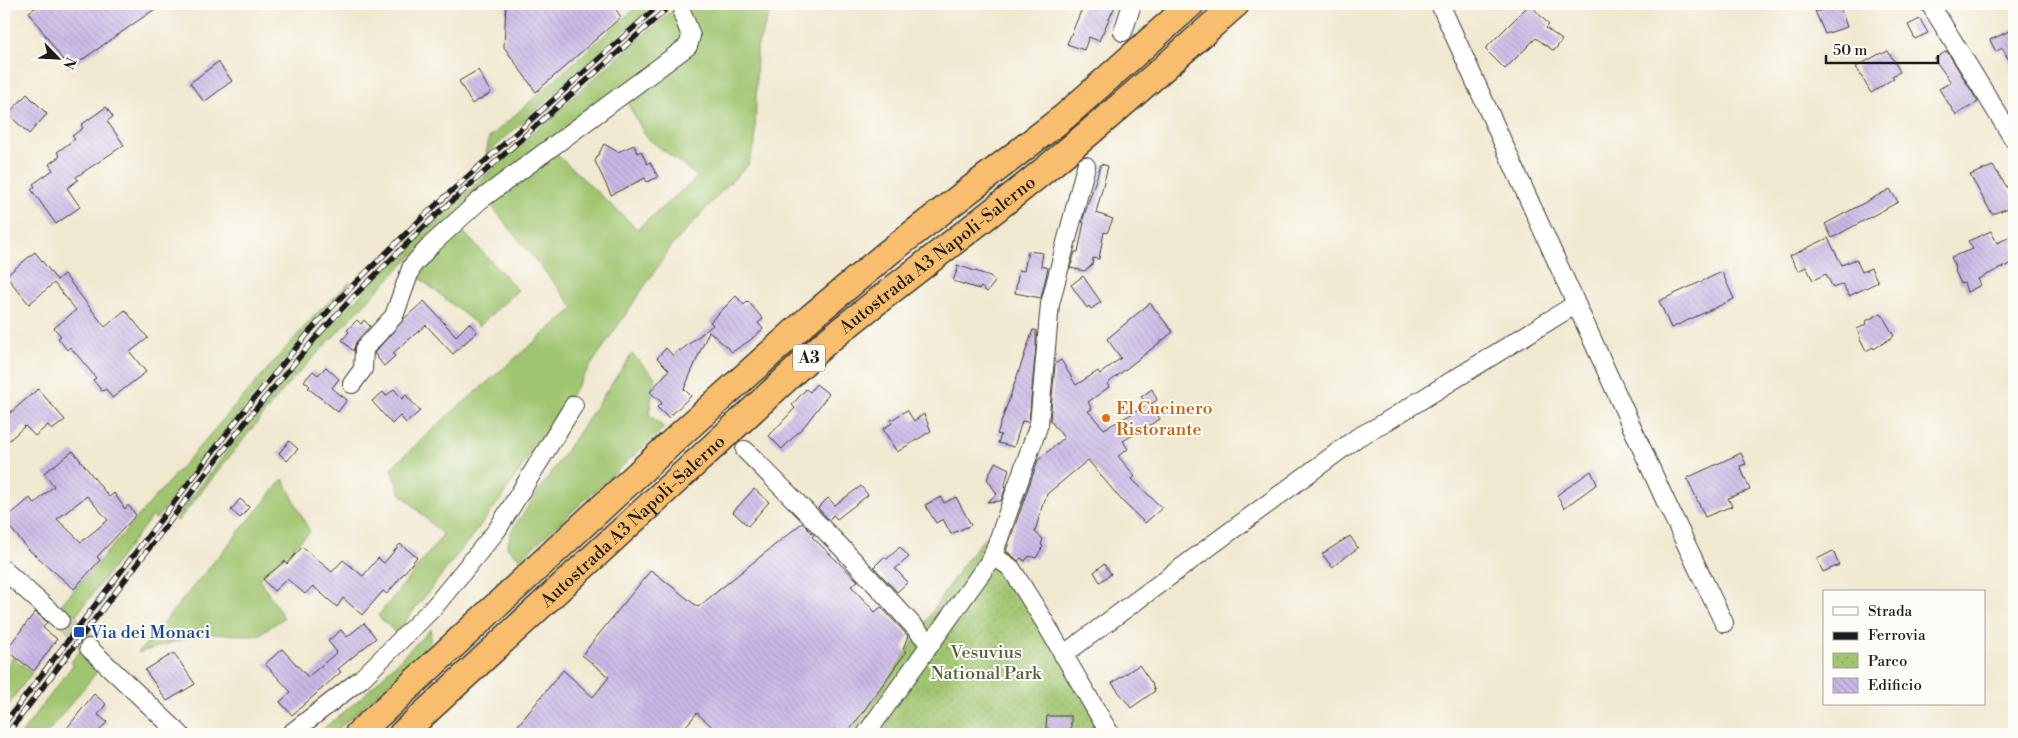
<svg xmlns="http://www.w3.org/2000/svg" width="2018" height="738" font-family="'Libre Bodoni',serif">
	<style>
		.grass { fill: #a0c56f; stroke: #5e7046 }
		.park { fill: url(#park-dots); stroke: #5e7046 }
		.building { fill: url(#building-back-hatch); fill-rule: evenodd }
		.lines { fill: none; stroke-linecap: round; stroke-linejoin: round }
		.minor-tunnel { stroke: #d0c9b4; stroke-width: 18; stroke-dasharray: 18 9; stroke-linecap: butt }
		.minor-casing { stroke: #3c3b37; stroke-width: 20 }
		.highway-casing { stroke: #3c3b37; stroke-width: 29 }
		.minor { stroke: #fff; stroke-width: 18 }
		.highway { stroke: #f9be6d; stroke-width: 26 }
		.rail-casing { stroke: #1c1c1c; stroke-width: 5.5 }
		.rail { stroke: #fdfcf7; stroke-width: 4; stroke-dasharray: 11; stroke-linecap: butt }
		.food-dot { fill: #e8710a; stroke: #fdfcf7; stroke-width: 2 }
		.transit-dot { fill: #1a4fb4; stroke: #fdfcf7; stroke-width: 2 }
		.labels { text-anchor: middle; dominant-baseline: central; stroke-width: 4; stroke-linejoin: round; paint-order: stroke }
		.shield { fill: #fdfcf7; stroke: #605f5e; stroke-width: 1 }
		.shield-label { font-size: 16px; font-weight: bold; fill: #1c1c1c }
		.street-label { font-size: 18px; fill: #1c1c1c; stroke: #fdfcf7 }
		.food-label { font-size: 18px; fill: #c56008; stroke: #fdfcf7; text-anchor: start }
		.transit-label { font-size: 18px; fill: #164399; stroke: #fdfcf7; text-anchor: start }
		.park-label { font-size: 18px; fill: #51603d; stroke: #fdfcf7 }
	</style>
	<defs>
		<pattern id="park-dots" width="8" height="8" patternUnits="userSpaceOnUse" patternTransform="scale(1.25)"><rect width="8" height="8" fill="#a0c56f"/><path d="M2 2h.1M6 6h.1" fill="none" stroke="#89a960" stroke-width="1.8" stroke-linecap="round"/></pattern>
		<pattern id="building-back-hatch" width="6" height="6" patternUnits="userSpaceOnUse" patternTransform="scale(1.25)"><rect width="6" height="6" fill="#c9b8e6"/><path d="M-1 5l2 2M0 0l6 6M5-1l2 2" fill="none" stroke="#ac9ec5"/></pattern>
	</defs>
	<rect width="100%" height="100%" fill="#fdfcf7"/>
	<filter id="ink" filterUnits="userSpaceOnUse"><feTurbulence type="fractalNoise" baseFrequency=".02" numOctaves="2"/><feDisplacementMap in="SourceGraphic" scale="10" xChannelSelector="R" yChannelSelector="G"/><feConvolveMatrix kernelMatrix="1 2 1 2 8 2 1 2 1" color-interpolation-filters="sRGB"/></filter>
	<filter id="wash" filterUnits="userSpaceOnUse"><feTurbulence type="fractalNoise" baseFrequency=".0096" numOctaves="4" result="noise"/><feDisplacementMap in="SourceGraphic" scale="20" xChannelSelector="R" yChannelSelector="G"/><feGaussianBlur stdDeviation="1.12" result="paint"/><feColorMatrix in="noise" values="0 0 0 0 0 0 0 0 0 0 0 0 0 0 0 0 0 1.4 0 .05"/><feComposite in="paint" operator="in"/></filter>
	<g filter="url(#wash)">
		<rect width="100%" height="100%" fill="#f0e8cf"/>
		<path class="grass" d="M640,4H655L486,155L489,138Z
			M681,4H773L757,47L755,144L748,165L721,192L671,247L497,504L396,633L378,616L443,535L400,493L391,468L443,420L574,308L487,200L552,150L637,229L698,177L646,137L626,100L693,30Z
			M676,7L689,33L684,45L477,198L403,264L287,385L178,521L175,519C227,452 278,381 337,319C443,208 560,108 676,7Z
			M457,225L518,290L479,326L412,272Z
			M351,282L251,399L156,519L152,516L71,622L57,609L315,315Z
			M632,354L655,377L649,414L664,428L520,559L507,547L512,530Z
			M283,479L310,532L259,579L284,618L258,635L200,634L138,653Z
			M431,629L430,642L417,657L333,734H317L361,698Z
			M83,647L100,668L46,734H21L73,665L71,662Z
			M13,657L32,673L4,710V669Z"/>
		<path class="park" d="M990,532L1007,555L1069,657L1120,734H849C869,706 890,678 909,649C935,609 957,567 990,532Z"/>
		<g id="blocks">
			<path class="building" d="M41,4H162L69,69L29,12Z
				M506,4H612L621,17L536,92L504,47Z
				M1084,4H1116L1099,41L1089,37L1084,50L1067,44Z
				M1530,4L1549,25L1546,28L1562,40L1554,51L1536,38L1505,69L1485,49Z
				M1817,4H1839L1847,27L1825,34L1815,11H1820Z
				M1920,19L1928,33L1915,39L1908,25Z
				M2014,29V68L2002,48L1996,52L1990,40Z
				M1888,51L1900,72L1892,76L1894,78L1871,93L1856,67L1881,53L1882,54Z
				M1947,51L1978,102L1956,115L1939,89L1951,82L1934,59Z
				M218,62L232,81L204,102L190,83Z
				M478,70L491,93L472,104L459,81Z
				M27,94L47,114L29,134L8,114Z
				M106,107L113,117L107,121L124,145L76,177L78,180L67,188L80,207L56,224L31,189L35,187L33,184L53,170L49,164L60,156L57,152L75,139L72,136L83,128L81,125Z
				M604,144L618,152L634,145L637,153L641,151L647,164L650,162L658,177L647,182L645,178L611,195L595,161Z
				M1101,164L1108,166L1096,213L1113,219L1107,233L1104,232L1099,259L1093,258L1092,265L1085,271L1070,268L1075,252H1078L1084,222H1082Z
				M1993,166L2014,198V206L1992,214L1970,175Z
				M1890,189L1898,202L1832,238L1825,224Z
				M1991,231L1997,243L2014,235V262L1978,279L1981,285L1967,292L1964,283L1961,284L1955,271L1956,270L1951,257L1973,249L1968,241Z
				M1828,238L1842,265L1856,259L1862,272L1871,268L1878,282L1849,296L1843,284L1833,288L1826,274L1813,280L1806,267L1798,271L1790,256Z
				M1028,251L1043,253L1041,266L1048,268L1041,298L1015,293L1019,270L1024,271Z
				M35,252L57,280L64,274L105,327L125,310L148,338L130,352L146,372L112,398L106,389L102,391L93,380L96,378L78,356L70,347L67,350L58,338L61,336L54,328L76,310L54,283L29,304L6,276Z
				M957,265L990,276L995,282L987,292L981,287L979,289L953,281L958,268Z
				M1722,272L1734,299L1671,328L1659,301Z
				M1083,276L1101,302L1091,309L1089,306L1087,308L1071,285Z
				M736,296L744,305L748,301L763,319L758,323L763,329L749,341L732,352L709,331L684,389L691,396L668,418L657,407L662,403L650,392L669,370L657,358L666,348L673,356L679,349L680,351L713,325L710,322Z
				M424,301L456,336L469,323L477,332L453,354L426,325L393,353L395,356L384,366L374,353L405,318Z
				M1150,303L1173,332L1107,384L1109,387L1088,402L1092,409L1088,411L1104,429L1148,405L1141,397L1152,389L1157,400L1151,404L1160,419L1123,441L1128,449L1118,456L1135,476L1132,479L1162,508L1145,523L1123,502L1088,460L1047,494L1044,503H1043L1035,532L1043,539L1041,545L1043,546L1036,558L1029,556L1025,561L1021,558L1018,561L1006,551L1038,460L1064,438L1050,420L1055,364L1061,360L1076,385L1098,371L1100,374L1121,358L1107,339Z
				M1881,313L1894,336L1874,349L1873,347L1866,351L1859,338L1860,337L1857,329L1867,324L1866,321Z
				M357,320L361,324L364,320L370,326L356,342L353,351L342,340L349,332L347,330Z
				M1033,330H1036V346L1029,422L1022,421L1014,447L998,443L1001,435L997,434Z
				M326,367L339,379L332,388L347,400L338,412L308,388L310,386L304,381L313,371L318,375Z
				M816,384L829,394L806,424L782,449L769,436L795,408L792,405L806,389L810,392Z
				M38,389L65,420L52,430L48,425L35,436L25,426L4,445V418Z
				M394,389L402,399L406,395L420,411L406,423L400,416L392,424L372,401L383,392L386,396Z
				M907,410L914,421L924,414L931,431L897,452L883,429L892,423L890,421Z
				M289,441L298,449L287,461L279,453Z
				M73,451L109,497L114,493L125,509L128,505L136,515L97,557L100,560L74,589L28,549L4,520L30,498L34,504L54,486L44,473ZM87,496L108,520L81,542L57,519Z
				M1741,453L1746,464L1740,466L1750,490L1728,498L1732,506L1705,517L1687,478Z
				M995,462L1009,469L1004,488L1006,487L1001,501L987,502L997,494L987,479Z
				M1591,471L1597,484L1564,508L1557,495Z
				M861,486L868,495L837,519L833,515L829,520L818,508L828,498L835,505Z
				M754,489L769,502L748,526L733,512Z
				M941,497L944,503L956,497L971,525L951,534L943,519L936,523L925,505Z
				M240,499L249,507L240,518L231,510Z
				M802,523L814,535L812,537L858,581L851,586L875,612L881,607L908,636L903,649L906,652L847,734H841L835,729L830,734H720L697,713L679,734H511L563,670L593,697L609,677L582,655L651,570L698,607Z
				M1350,536L1358,548L1332,567L1322,554Z
				M400,544L417,557L387,594L383,591L362,615L343,598L337,607L313,586L305,594L287,579L274,591L263,579L285,561L287,564L302,547L332,572L343,560L363,576L378,558L384,563Z
				M900,547L909,557L895,569L908,582L897,592L874,567L884,557L887,559Z
				M1833,551L1839,565L1823,572L1817,559Z
				M1104,564L1111,574L1100,582L1094,572Z
				M35,612L47,622L43,628L57,639L34,671L6,650Z
				M364,623L376,638L338,669L341,672L292,715L280,702L291,692L265,664L282,649L308,677L337,652L328,641L341,630L347,637Z
				M174,653L195,684L167,701L145,670Z
				M1139,665L1153,685H1152L1155,691L1131,708L1112,683Z
				M94,694L106,704L98,715L107,722L97,734H74L67,728Z
				M1047,716H1071V734H1049L1050,729L1046,728Z"/>
		</g>
	</g>
	<g filter="url(#ink)">
		<use href="#blocks" fill-opacity="0" stroke="#3c3b37" stroke-width="1"/>
		<g class="lines">
			<path class="minor-tunnel" d="M60,620L89,648"/>
			<g class="minor-casing">
				<path id="minor" d="M1440,4L1665,500L1724,623
					M1930,4L2014,140
					M1123,32L1132,4
					M352,384L363,369L364,349L394,316L412,266L431,245L479,201L688,46L691,36L683,15
					M745,450L842,548L930,644
					M992,558L1001,561L1011,568L1044,621L1110,734
					M4,570L60,620
					M89,648L180,734
					M1063,655L1358,437L1379,426L1576,304
					M290,734L361,679L435,606L497,530L574,405
					M866,734L992,558L1039,424L1050,304L1086,166"/>
			</g>
			<g class="highway-casing">
				<g id="highway">
					<path d="M358,734L683,432L811,317L889,252L1064,117L1191,4"/>
					<path id="s1" d="M402,734L824,344C897,284 974,228 1047,168C1112,115 1174,59 1236,4"/>
				</g>
			</g>
			<use href="#minor" class="minor"/>
			<use href="#highway" class="highway"/>
			<g class="rail-casing">
				<path id="rail" d="M4,724L247,407L311,330L346,292L427,213L660,4
					M7,734L254,411L318,335L352,298L433,218L672,4"/>
			</g>
			<use href="#rail" class="rail"/>
		</g>
	</g>
	<circle class="food-dot" cx="1106" cy="418" r="5"/>
	<rect class="transit-dot" x="73" y="626" width="12" height="12" rx="2.5"/>
	<g class="labels">
		<rect class="shield" x="793" y="344.5" width="32" height="27" rx="4"/>
		<g class="shield-label">
			<text x="809" y="358">A3</text>
		</g>
		<g class="street-label">
			<text stroke="none"><textPath href="#s1" startOffset="719">Autostrada A3 Napoli-Salerno</textPath></text>
			<text stroke="none"><textPath href="#s1" startOffset="314">Autostrada A3 Napoli-Salerno</textPath></text>
		</g>
		<g class="food-label">
			<text x="1116" y="408">El Cucinero<tspan x="1116" dy="21">Ristorante</tspan></text>
		</g>
		<g class="transit-label">
			<text x="90" y="632">Via dei Monaci</text>
		</g>
		<g class="park-label">
			<text x="986" y="652">Vesuvius<tspan x="986" dy="21">National Park</tspan></text>
		</g>
	</g>
	<rect width="2018" height="738" fill="none" stroke="#fdfcf7" stroke-width="20"/>
	<rect x="1823" y="590" width="162" height="115" fill="#fdfcf7" stroke="#a3a29f"/>
	<rect x="1833" y="607" width="25" height="8" fill="#ffffff" stroke="#a3a29f"/>
	<text x="1868" y="616" font-size="15" fill="#1c1c1c">Strada</text>
	<rect x="1833" y="632" width="25" height="8" fill="#1c1c1c" stroke="#a3a29f"/>
	<text x="1868" y="640" font-size="15" fill="#1c1c1c">Ferrovia</text>
	<rect x="1833" y="653" width="25" height="15" fill="url(#park-dots)" stroke="#a3a29f"/>
	<text x="1868" y="666" font-size="15" fill="#1c1c1c">Parco</text>
	<rect x="1833" y="678" width="25" height="15" fill="url(#building-back-hatch)" stroke="#a3a29f"/>
	<text x="1868" y="690" font-size="15" fill="#1c1c1c">Edificio</text>
	<g transform="translate(58 58) rotate(114)" stroke="#fdfcf7" stroke-width="4" paint-order="stroke">
	<path d="M0-4L9 19L0 12L-9 19Z" fill="#1c1c1c"/>
	<text y="-8" font-size="14" font-weight="bold" text-anchor="middle" fill="#1c1c1c">N</text>
	</g>
	<path d="M1826 55v8h112v-8" fill="none" stroke="#1c1c1c" stroke-width="2.5"/>
	<text x="1833" y="55" font-size="15" fill="#1c1c1c" stroke="#fdfcf7" stroke-width="4" paint-order="stroke">50 m</text>
</svg>
